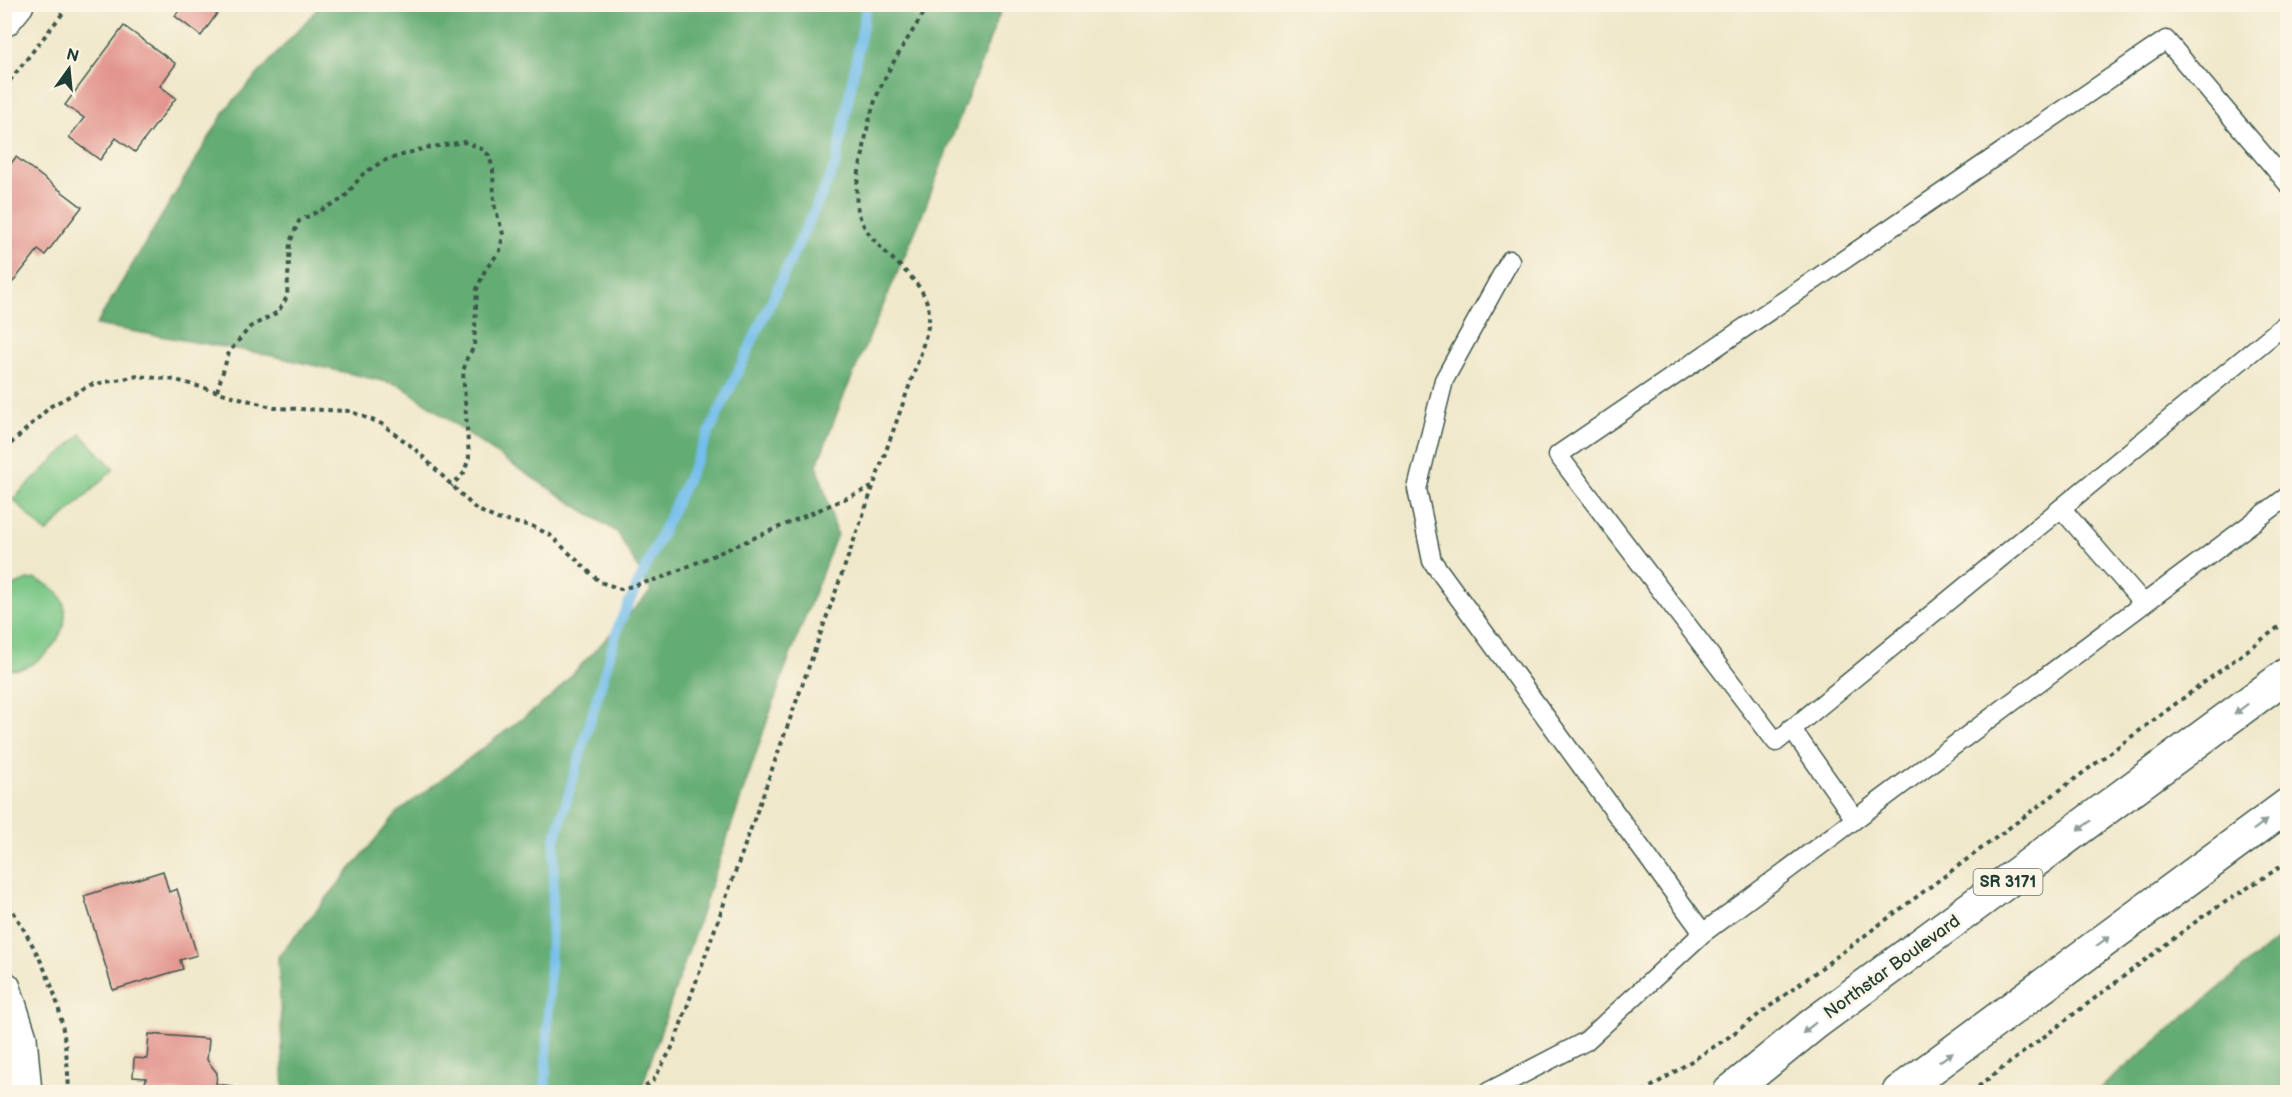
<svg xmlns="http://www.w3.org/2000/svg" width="2292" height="1097" font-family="'Balsamiq Sans',sans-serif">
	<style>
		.green { fill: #7ac786; stroke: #4c825d; stroke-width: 1.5 }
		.forest { fill: #63ac73; stroke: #417454; stroke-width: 1.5 }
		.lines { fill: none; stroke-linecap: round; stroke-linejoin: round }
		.stream { stroke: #73beec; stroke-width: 10 }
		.building { fill: #e2948e }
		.service-casing { stroke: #3e574b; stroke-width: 21 }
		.minor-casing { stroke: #3e574b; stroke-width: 36 }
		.primary-casing { stroke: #3e574b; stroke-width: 36 }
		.path { stroke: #3e574b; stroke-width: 4; stroke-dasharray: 4.5 4.5; stroke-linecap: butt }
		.service { stroke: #fff; stroke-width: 18 }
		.minor { stroke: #fff; stroke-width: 33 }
		.primary { stroke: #fff; stroke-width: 33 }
		.oneway { fill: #8f9e9a }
		.labels { text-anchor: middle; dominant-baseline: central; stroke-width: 5; stroke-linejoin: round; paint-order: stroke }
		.shield { fill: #fcf5e5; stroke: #617469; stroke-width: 1.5 }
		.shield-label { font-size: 16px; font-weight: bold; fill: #1f3d34 }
		.street-label { font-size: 18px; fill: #1f3d34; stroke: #fcf5e5 }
	</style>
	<rect width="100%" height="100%" fill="#fcf5e5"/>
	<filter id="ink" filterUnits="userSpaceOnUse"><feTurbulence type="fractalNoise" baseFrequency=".0167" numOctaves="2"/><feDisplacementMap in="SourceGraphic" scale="12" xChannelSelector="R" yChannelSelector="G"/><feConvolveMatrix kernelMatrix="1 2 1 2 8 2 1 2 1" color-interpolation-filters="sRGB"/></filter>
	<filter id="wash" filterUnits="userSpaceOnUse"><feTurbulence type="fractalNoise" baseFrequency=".008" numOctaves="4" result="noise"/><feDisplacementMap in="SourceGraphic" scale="24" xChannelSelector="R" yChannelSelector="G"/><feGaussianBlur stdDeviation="1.35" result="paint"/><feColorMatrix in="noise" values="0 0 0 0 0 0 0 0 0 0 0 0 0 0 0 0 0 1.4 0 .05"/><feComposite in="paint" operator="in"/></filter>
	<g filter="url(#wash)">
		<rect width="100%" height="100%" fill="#f0e8cb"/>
		<path class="green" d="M81,434L114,469L46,533L13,499Z
			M36,579C44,583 54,587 59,594C81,626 38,676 5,669V589L28,580Z"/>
		<path class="forest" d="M322,4L1003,5L921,218L842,400L817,465L837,534L785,669L640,1092H284L278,957L398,812L551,697L651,591L617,532L511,464L400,385L264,354L96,325L227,108Z
			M2287,931V1092H2096Z"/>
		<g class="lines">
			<path class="stream" d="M545,1092L555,840L619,624L836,164L867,4"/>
		</g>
		<g id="blocks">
			<path class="building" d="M183,4H224L201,36L175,16Z
				M124,26L176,64L160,86L176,98L135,152L116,138L100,160L69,137L84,118L65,105Z
				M16,157L82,207L45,255L38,250L13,282L4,275V172Z
				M163,871L169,892L177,889L197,955L180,960L183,969L113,990L84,896Z
				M149,1034L209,1039L207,1060L217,1073L216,1084L232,1086V1092H144L146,1078L133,1077L134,1058L147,1059Z"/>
		</g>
	</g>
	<g filter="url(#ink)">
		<use href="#blocks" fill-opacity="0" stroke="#3e574b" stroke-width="1.5"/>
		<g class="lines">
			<g class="service-casing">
				<path id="service" d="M2288,184L2166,40L1558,455L1776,742L2288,322
					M1510,260L1444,380L1417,489L1432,561L1703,933
					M2061,508L2144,604
					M1791,728L1855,819
					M1488,1092L1586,1041L1703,933L2288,496"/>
			</g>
			<g class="minor-casing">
				<path id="minor" d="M4,20L17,4
					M4,988L20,1038L25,1092"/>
			</g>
			<g class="primary-casing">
				<path id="primary" d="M1730,1092L1815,1023L2288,674
					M1899,1092L2288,805"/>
			</g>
			<path class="path" d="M4,88L70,4
				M217,391L229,352L250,327L278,312L287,297L290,242L299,221L343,199L363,174L383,161L425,148L464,142L480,148L489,155L493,169L494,204L503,234L500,251L485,270L477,289L474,347L467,358L463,372L469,457L464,473L451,486
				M4,450L51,406L90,385L138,376L176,380L275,408L349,411L382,424L415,449L476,509L497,519L532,526L550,535L600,582L621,589L661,578L872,487
				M4,896C23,928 43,960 55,996C64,1023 68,1063 69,1092
				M638,1092L653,1081L673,1046L921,353C923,342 929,329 929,318C931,272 863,253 857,205C855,189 859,170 863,154C865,141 867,127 871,114C881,75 909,39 929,4
				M1643,1092L1726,1039L2288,620
				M1971,1092L2202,917L2288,862"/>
			<use href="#service" class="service"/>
			<use href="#minor" class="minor"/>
			<use href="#primary" class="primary"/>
		</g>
		<defs><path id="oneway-solid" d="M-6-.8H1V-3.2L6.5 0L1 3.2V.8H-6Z" transform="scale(1.5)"/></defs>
		<g class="oneway">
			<use href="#oneway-solid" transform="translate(2241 709) rotate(143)"/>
			<use href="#oneway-solid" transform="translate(2260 825) rotate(-37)"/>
			<use href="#oneway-solid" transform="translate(2084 826) rotate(143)"/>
			<use href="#oneway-solid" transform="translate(2103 941) rotate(-37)"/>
			<use href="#oneway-solid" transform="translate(1809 1028) rotate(141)"/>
			<use href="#oneway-solid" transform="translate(1946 1057) rotate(-36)"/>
		</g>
	</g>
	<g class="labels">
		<rect class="shield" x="1973.5" y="869" width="69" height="26" rx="4.5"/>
		<g class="shield-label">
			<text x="2008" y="882">SR 3171</text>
		</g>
		<g class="street-label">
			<text transform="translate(1892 967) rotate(-36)">Northstar Boulevard</text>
		</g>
	</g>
	<rect width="2292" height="1097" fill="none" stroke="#fcf5e5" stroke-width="24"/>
	<g transform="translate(69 69) rotate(15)" stroke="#fcf5e5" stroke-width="4.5" paint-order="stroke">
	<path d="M0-4.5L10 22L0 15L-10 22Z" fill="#1f3d34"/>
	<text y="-9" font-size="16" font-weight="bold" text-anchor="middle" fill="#1f3d34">N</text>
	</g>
</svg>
